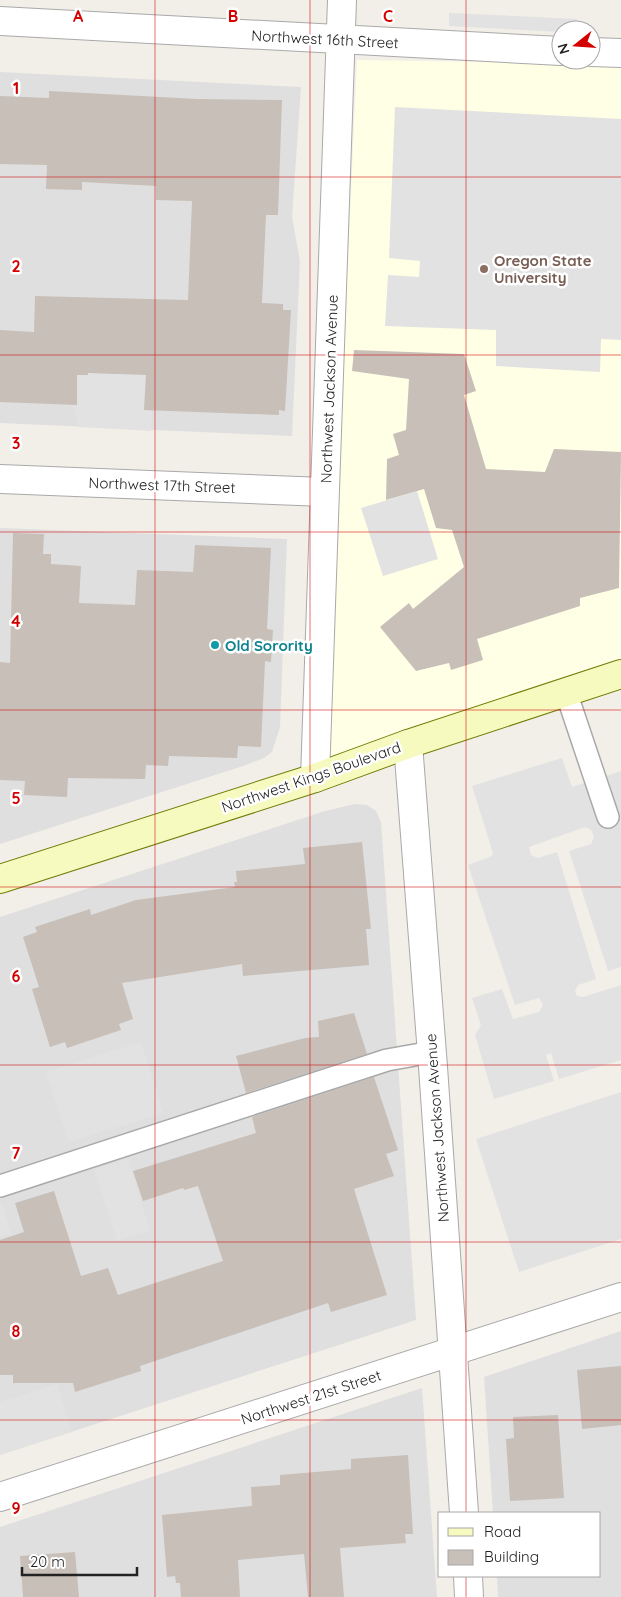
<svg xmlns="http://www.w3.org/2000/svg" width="621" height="1597" font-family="Quicksand,sans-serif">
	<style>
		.residential { fill: #e0dfdf }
		.education { fill: #ffffe5 }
		.parking { fill: #e2e2e2 }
		.building { fill: #c7bfb8 }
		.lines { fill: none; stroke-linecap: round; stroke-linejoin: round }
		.lane-casing { stroke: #a9a9a9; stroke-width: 24 }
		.street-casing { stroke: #a9a9a9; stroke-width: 30 }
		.secondary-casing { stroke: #707d05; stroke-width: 30 }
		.lane { stroke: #fff; stroke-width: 21 }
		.street { stroke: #fff; stroke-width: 28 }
		.secondary { stroke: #f7fabf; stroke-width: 28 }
		.grid { fill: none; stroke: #d40000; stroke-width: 1; stroke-opacity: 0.55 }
		.education-dot { fill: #8d6e63; stroke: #fff; stroke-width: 2 }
		.culture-dot { fill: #0f9aa8; stroke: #fff; stroke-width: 2 }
		.labels { text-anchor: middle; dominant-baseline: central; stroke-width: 5; stroke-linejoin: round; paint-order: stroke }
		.street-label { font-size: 15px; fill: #222; stroke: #fff }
		.education-label { font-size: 15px; font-weight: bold; fill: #785e54; stroke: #fff; text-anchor: start }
		.culture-label { font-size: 15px; font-weight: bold; fill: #0d838f; stroke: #fff; text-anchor: start }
		.grid-label { font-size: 16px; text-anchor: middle; font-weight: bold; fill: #d40000; stroke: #fff; stroke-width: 5; stroke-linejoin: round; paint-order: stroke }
	</style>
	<rect width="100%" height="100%" fill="#f2efe9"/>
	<path class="residential" d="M0,72L301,87L292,217L300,261L292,436L0,423Z
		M0,528L287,539L280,727L272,752L264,758L243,766L0,844Z
		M355,804L367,805L376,811L381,822L416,1320L0,1455V917L325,811Z
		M621,1331V1597H498L497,1576H600V1513H493L484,1377Z
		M422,1388L437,1597H0V1527Z"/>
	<path class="education" d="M357,60L621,64V686L421,754L324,779Z"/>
	<path class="parking" d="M449,13L577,19L576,30H561V32L449,26Z
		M395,107L621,119V340L601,339L600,372L496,366V330L385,326L388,275L419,277L420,261L389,258Z
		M88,368L146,375L144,410L152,411L151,431L79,427L72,405H77V375H88Z
		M417,491L438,559L383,576L361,508Z
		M562,758L572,787L621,771V967L608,971L569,851L591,844L594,837L591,830L585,827L529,847L531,855L538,858L557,852L596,979L578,985L575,991L577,996L583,997L621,985V1060L559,1079L551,1053L546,1055L554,1081L494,1099L475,1035L481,1025L472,998L502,989L513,1019L539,1012L543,1005L539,998L515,1005L468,865L492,856L493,853L472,786Z
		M141,1042L163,1113L69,1142L46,1072Z
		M621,1092V1239L519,1272L476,1139Z
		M128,1159L150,1231L117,1241L94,1170Z
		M1,1200L11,1234L0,1237V1201Z
		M57,1384L72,1432L0,1454V1402Z"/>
	<path class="building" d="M49,91L197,99L282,100L278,215H266L262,303L283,304V310H291L285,411L279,410V415L144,410L146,375L88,373V375H77V405L0,402V330L34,332L35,296L188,300L192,201L156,200V186L82,182V190L46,189L47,165L0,164V96L49,98Z
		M354,350L464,354L476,391L464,395L486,469L545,472L554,449L621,452L619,588L580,598V606L477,639L483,660L451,670L449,663L416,671L380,627L409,603L413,609L464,567L452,530L436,528L424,489L386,500L387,459L399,455L393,434L406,430L409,379L352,371Z
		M13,533L44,534L43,554H51V564L81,566L79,603L135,605L137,570L193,572L195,545L271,548L267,629L273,630L271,662L265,661L261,747L238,746L237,758L169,756L168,766L146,765L145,779L68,778L67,797L24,795L25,781L0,780V662L10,663Z
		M362,842L371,929H366L369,965L243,976L242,964L122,983L133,1019L119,1024L121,1030L67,1048L65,1042L50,1047L32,989L39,987L23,937L37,932L35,927L90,909L91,915L136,900L235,887L234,882H237L236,871L305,864L303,848Z
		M354,1013L367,1054L246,1093L236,1056L305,1038L319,1037L318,1021Z
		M374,1077L398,1150L386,1154L394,1176L354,1189L387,1295L331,1312L328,1303L140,1366L141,1371L75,1392L73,1383H13V1375H0V1240L24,1232L15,1203L54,1191L81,1276L108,1268L118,1295L223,1261L198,1186L184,1190L183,1188L143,1201L133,1171L256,1133L252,1117Z
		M621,1366V1425L582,1429L577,1370Z
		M558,1415L564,1498L510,1501L506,1439L514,1438L513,1417Z
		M408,1455L413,1534H405L406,1543L340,1548L344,1597H308L304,1554L238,1560L240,1597H181L180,1583H176L175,1576L167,1577L162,1515L252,1506L251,1487L280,1485V1475L351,1469V1459Z
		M75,1552L79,1597H23L20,1556Z"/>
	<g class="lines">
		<g class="lane-casing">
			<path id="lane" d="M566,692L608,817
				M0,1186L387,1060L432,1052"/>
		</g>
		<g class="street-casing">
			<path id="street" d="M0,21L561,51
				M591,52L621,53
				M0,479L324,492
				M408,744L433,1067L464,1513
				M315,778L342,0
				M0,1497L621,1297
				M468,1576L469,1597"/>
		</g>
		<g class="secondary-casing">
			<path id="secondary" d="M0,879L315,778L408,744L621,674"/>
		</g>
		<use href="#lane" class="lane"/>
		<use href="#street" class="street"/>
		<use href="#secondary" class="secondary"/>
	</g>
	<path class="grid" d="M155,0V1597M310,0V1597M466,0V1513M0,177H621M0,355H621M0,532H621M0,710H621M0,887H621M0,1065H621M0,1242H621M0,1420H621M466,1576V1597"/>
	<circle class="education-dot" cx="484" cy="269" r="5"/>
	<circle class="culture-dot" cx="215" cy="645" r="5"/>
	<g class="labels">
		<g class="street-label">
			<text transform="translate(325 39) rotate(3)">Northwest 16th Street</text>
			<text transform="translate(329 389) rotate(-88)">Northwest Jackson Avenue</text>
			<text transform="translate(162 485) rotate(2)">Northwest 17th Street</text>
			<text transform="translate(311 777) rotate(-19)">Northwest Kings Boulevard</text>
			<text transform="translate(437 1128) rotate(-94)">Northwest Jackson Avenue</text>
			<text transform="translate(311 1397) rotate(-18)">Northwest 21st Street</text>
		</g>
		<g class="education-label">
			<text x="494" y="260">Oregon State<tspan x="494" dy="17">University</tspan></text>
		</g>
		<g class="culture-label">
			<text x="225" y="645">Old Sorority</text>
		</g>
	</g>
	<g class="grid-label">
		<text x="78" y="22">A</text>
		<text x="233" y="22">B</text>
		<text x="388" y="22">C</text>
		<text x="16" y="94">1</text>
		<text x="16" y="272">2</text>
		<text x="16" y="449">3</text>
		<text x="16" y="627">4</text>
		<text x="16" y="804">5</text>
		<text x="16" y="982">6</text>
		<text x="16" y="1159">7</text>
		<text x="16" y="1337">8</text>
		<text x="16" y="1514">9</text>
	</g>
	<rect x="438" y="1512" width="162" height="65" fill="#ffffff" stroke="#a7a7a7"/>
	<rect x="448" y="1528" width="25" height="8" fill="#f7fabf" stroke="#a7a7a7"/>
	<text x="484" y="1537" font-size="15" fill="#222222">Road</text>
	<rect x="448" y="1550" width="25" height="15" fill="#c7bfb8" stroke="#a7a7a7"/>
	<text x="484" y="1562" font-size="15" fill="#222222">Building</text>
	<g transform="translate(576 45) rotate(253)"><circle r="24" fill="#ffffff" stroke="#a7a7a7"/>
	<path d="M0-4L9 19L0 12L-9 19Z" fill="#d40000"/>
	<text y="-8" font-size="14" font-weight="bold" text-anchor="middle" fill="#222222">N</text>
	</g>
	<path d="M22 1567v8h115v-8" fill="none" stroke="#222222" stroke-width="2.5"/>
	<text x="30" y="1567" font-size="15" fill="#222222" stroke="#ffffff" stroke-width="4" paint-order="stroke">20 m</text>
</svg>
